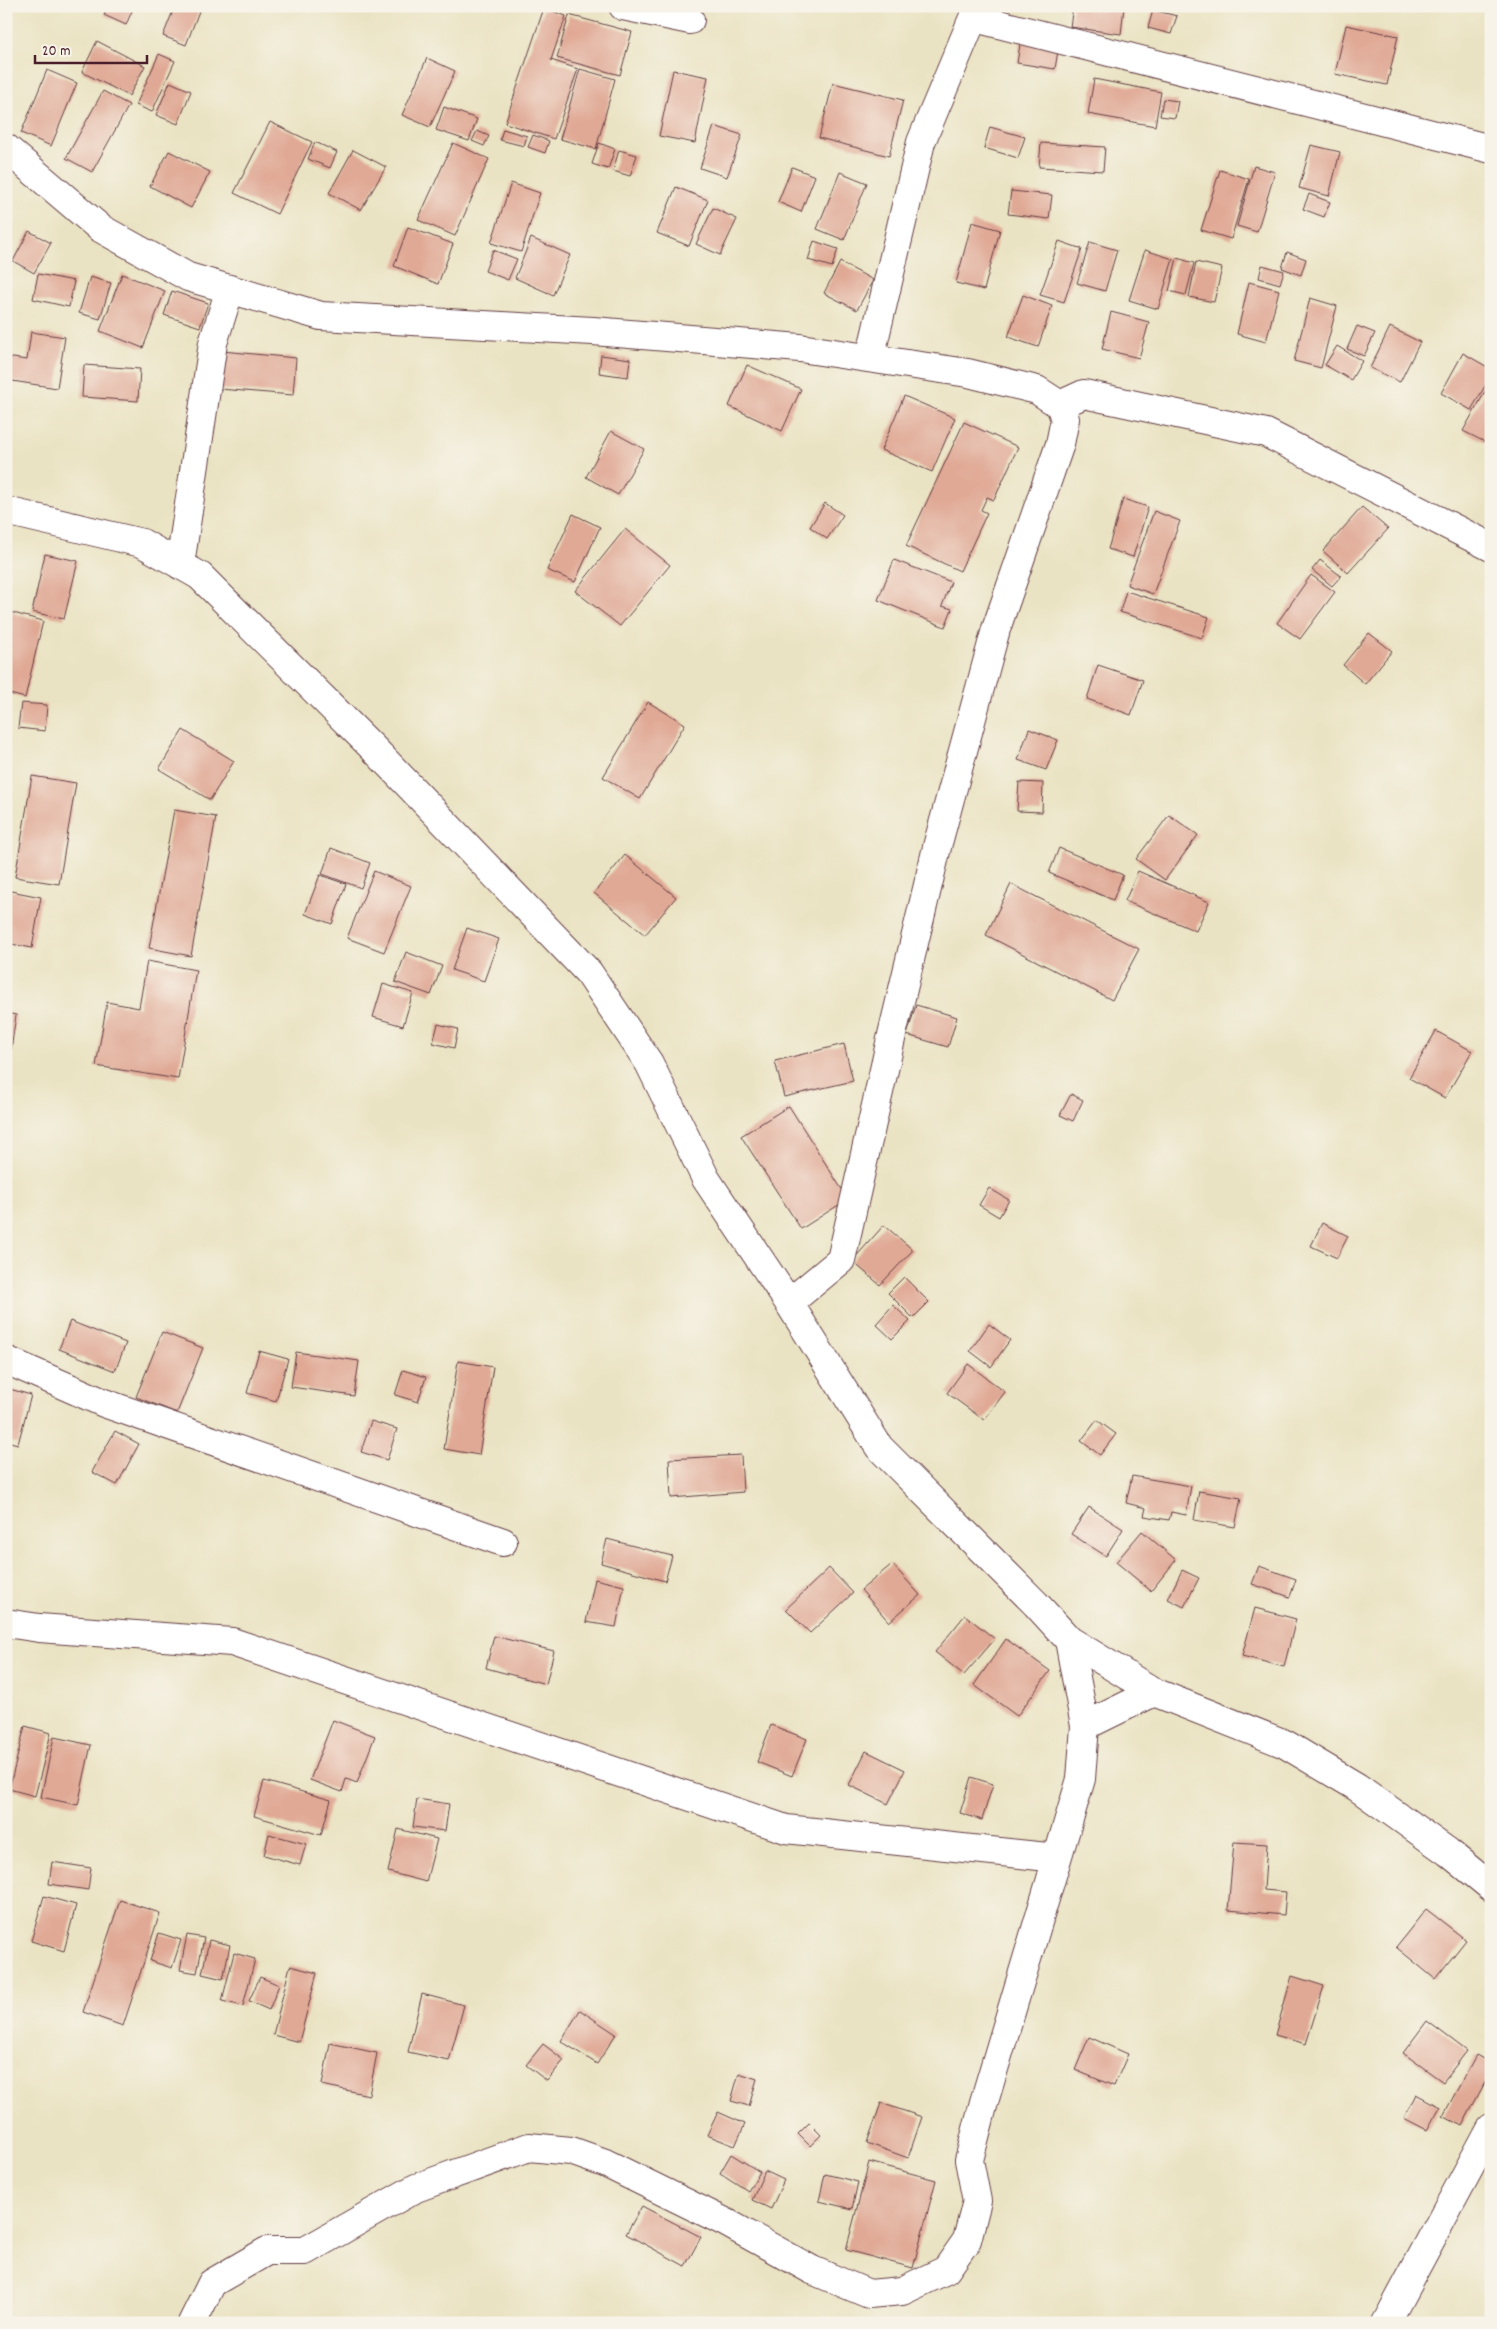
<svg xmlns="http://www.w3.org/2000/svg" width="1497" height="2329" font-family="Dekko,sans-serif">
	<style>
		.building { fill: #e0a995 }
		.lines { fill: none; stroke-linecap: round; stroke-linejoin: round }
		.minor-casing { stroke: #623c42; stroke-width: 30 }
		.minor { stroke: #fff; stroke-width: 28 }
	</style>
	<rect width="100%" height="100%" fill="#f7f3e8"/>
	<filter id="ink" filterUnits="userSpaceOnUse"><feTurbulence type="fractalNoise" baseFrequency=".02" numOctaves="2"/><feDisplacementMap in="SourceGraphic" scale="10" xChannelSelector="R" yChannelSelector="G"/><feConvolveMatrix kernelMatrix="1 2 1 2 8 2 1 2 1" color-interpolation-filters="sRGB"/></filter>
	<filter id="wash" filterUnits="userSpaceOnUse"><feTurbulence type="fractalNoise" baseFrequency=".0096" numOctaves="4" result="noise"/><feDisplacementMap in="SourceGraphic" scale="20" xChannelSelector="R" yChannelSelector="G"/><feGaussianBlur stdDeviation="1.12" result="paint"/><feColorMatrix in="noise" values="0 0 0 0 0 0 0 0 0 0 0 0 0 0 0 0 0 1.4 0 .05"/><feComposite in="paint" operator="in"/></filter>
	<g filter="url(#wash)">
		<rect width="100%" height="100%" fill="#eae3c3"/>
		<g id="blocks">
			<path class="building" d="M108,6H134L126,25L104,15Z
				M175,6H201L186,45L163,36Z
				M1073,6L1124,7L1121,34L1070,27Z
				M544,8L566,16L551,60L578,69L554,139L505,123Z
				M1153,10L1177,16L1171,34L1148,28Z
				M569,15L632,32L620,75L557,58Z
				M1346,25L1398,36L1387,85L1335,74Z
				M1021,38L1059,44L1055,69L1017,63Z
				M97,41L145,66L129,96L82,72Z
				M159,54L175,61L152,112L136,105Z
				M427,58L455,71L430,127L402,115Z
				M580,69L615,79L596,149L560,139Z
				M47,70L77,83L51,146L21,133Z
				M673,70L708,77L695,143L659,136Z
				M1094,79L1161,92L1155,126L1088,114Z
				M170,82L191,91L178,124L156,115Z
				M833,83L903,100L889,156L819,138Z
				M103,91L129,105L92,172L66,158Z
				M1163,99L1178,101L1175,118L1160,116Z
				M444,107L477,119L469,141L436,130Z
				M270,122L312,142L277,214L234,193Z
				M714,126L742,135L727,177L700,168Z
				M990,127L1025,137L1018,158L984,148Z
				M503,129L527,136L524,146L500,140Z
				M477,131L489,136L484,146L472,141Z
				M533,135L549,141L545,153L528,147Z
				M315,142L337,152L330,168L308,159Z
				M453,143L489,159L455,236L418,220Z
				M599,143L615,149L608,169L592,164Z
				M1041,143L1105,147L1103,171L1039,167Z
				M1311,145L1340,152L1329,196L1299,188Z
				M353,150L386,167L361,210L329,193Z
				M619,150L637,155L630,176L613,171Z
				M169,151L210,172L191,208L150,186Z
				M1254,166L1275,172L1257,232L1237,226Z
				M792,167L815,176L801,212L778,202Z
				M1220,170L1249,179L1231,239L1201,230Z
				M840,172L867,183L844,240L817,229Z
				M511,183L540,193L521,252L491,243Z
				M676,187L708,200L689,246L657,233Z
				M1011,191L1052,195L1049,219L1008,214Z
				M1309,194L1330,202L1324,217L1303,209Z
				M713,208L737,219L720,255L696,244Z
				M972,222L1000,230L984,290L956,283Z
				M408,227L453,244L438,284L394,266Z
				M29,231L51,243L34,273L13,261Z
				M531,238L570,255L553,295L515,278Z
				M814,241L838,249L832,267L808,260Z
				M1059,241L1082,249L1064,302L1040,295Z
				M1090,242L1117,250L1105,291L1077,283Z
				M493,250L517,259L508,280L485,271Z
				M1145,250L1173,259L1158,309L1129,300Z
				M1287,252L1306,259L1301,275L1282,268Z
				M1177,258L1194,263L1186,295L1169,291Z
				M840,262L873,280L857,310L824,293Z
				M1196,262L1222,268L1214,302L1189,297Z
				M1262,265L1284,271L1280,284L1259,278Z
				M38,274L74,281L69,307L33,299Z
				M122,274L165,291L143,348L100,331Z
				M90,277L111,283L100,319L79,313Z
				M1249,282L1279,290L1266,342L1237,334Z
				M172,291L208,303L200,327L164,315Z
				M1023,295L1052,306L1038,347L1008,337Z
				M1310,298L1337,306L1321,368L1294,361Z
				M1111,312L1149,322L1139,358L1102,349Z
				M1357,326L1375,333L1364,356L1347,349Z
				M1390,327L1420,342L1400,382L1370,368Z
				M31,332L65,337L57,388L6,380V357L27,360Z
				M1337,346L1362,361L1351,380L1325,365Z
				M222,351L296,358L293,395L219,389Z
				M1463,353L1491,369V376L1471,410L1441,393Z
				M601,355L630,359L628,377L599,373Z
				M84,365L140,369L138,401L82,397Z
				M747,365L801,389L782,431L729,406Z
				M1491,381V445L1463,431Z
				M904,396L955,418L932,472L881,450Z
				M964,422L1018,447L994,500L987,497L981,510L987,513L960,571L906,546Z
				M611,431L644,449L618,495L586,477Z
				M1123,499L1148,507L1133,557L1108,549Z
				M825,503L843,515L827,539L810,527Z
				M1362,507L1388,529L1348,573L1323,551Z
				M1154,511L1180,521L1153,594L1127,585Z
				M573,514L600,527L575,582L547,570Z
				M625,529L670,565L620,626L575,591Z
				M45,554L78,561L64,619L32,612Z
				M894,560L951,582L942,606L952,609L945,627L878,600Z
				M1320,560L1341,576L1332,586L1312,570Z
				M1311,575L1335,592L1300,639L1277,623Z
				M1126,591L1209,617L1202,638L1120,612Z
				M6,611L43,621L25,698L6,693Z
				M1369,633L1392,651L1365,684L1343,665Z
				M1098,665L1143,680L1131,715L1087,699Z
				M648,702L685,724L640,799L603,777Z
				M21,703L47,705L45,731L18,728Z
				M1029,729L1058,740L1046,770L1018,760Z
				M183,730L234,761L210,800L159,769Z
				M32,776L76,783L59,884L15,877Z
				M1019,782L1043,783L1042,812L1017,811Z
				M174,810L216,817L191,956L149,948Z
				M1169,815L1198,835L1165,880L1136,859Z
				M331,848L370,863L361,888L322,874Z
				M1059,848L1123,875L1113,900L1049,873Z
				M625,855L676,897L645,935L594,893Z
				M374,871L411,886L384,952L347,938Z
				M1138,871L1209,902L1196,931L1125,901Z
				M320,875L346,884L332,924L305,914Z
				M1011,884L1139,949L1112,1000L986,935Z
				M6,890L41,897L32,948L6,943Z
				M467,928L499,939L484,981L452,970Z
				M406,952L442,966L431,995L395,982Z
				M147,961L196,970L178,1079L96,1066L107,1002L139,1008Z
				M383,984L413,993L403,1026L373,1017Z
				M916,1005L957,1017L948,1047L907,1035Z
				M6,1013L16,1015L11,1050H6Z
				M438,1024L458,1029L454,1048L433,1043Z
				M1436,1031L1472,1051L1445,1098L1409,1078Z
				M844,1044L853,1081L784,1097L775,1061Z
				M1071,1094L1083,1100L1073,1121L1060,1115Z
				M789,1106L848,1199L801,1229L741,1136Z
				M989,1188L1009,1200L999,1217L979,1205Z
				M1322,1223L1348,1236L1337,1258L1311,1246Z
				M884,1225L913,1250L880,1285L852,1261Z
				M904,1277L929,1302L913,1318L888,1293Z
				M893,1305L910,1321L892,1339L876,1324Z
				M70,1321L126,1343L115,1371L59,1349Z
				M989,1324L1010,1340L991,1367L970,1351Z
				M162,1332L203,1348L177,1413L136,1397Z
				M259,1351L288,1359L276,1401L247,1393Z
				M296,1352L359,1361L354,1396L291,1387Z
				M458,1361L493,1367L479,1455L444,1449Z
				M968,1364L1005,1392L984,1420L947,1393Z
				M403,1370L426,1377L418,1402L395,1395Z
				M6,1388L31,1395L18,1444L6,1441Z
				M1097,1420L1116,1434L1100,1455L1081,1441Z
				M371,1421L397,1429L387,1460L361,1452Z
				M115,1431L139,1444L117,1485L92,1472Z
				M741,1455L743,1492L671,1498L669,1459Z
				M1132,1476L1191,1486L1186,1515L1171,1512L1169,1520L1144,1516L1146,1508L1126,1503Z
				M1199,1491L1241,1498L1235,1527L1194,1520Z
				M1089,1507L1123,1529L1106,1556L1071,1534Z
				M1142,1531L1176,1560L1151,1591L1116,1562Z
				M607,1539L672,1556L665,1581L601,1563Z
				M892,1564L920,1595L889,1622L861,1590Z
				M1259,1566L1296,1579L1290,1597L1252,1584Z
				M829,1568L853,1593L810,1633L786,1609Z
				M1182,1570L1199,1578L1184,1607L1168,1599Z
				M595,1579L624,1586L616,1627L586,1622Z
				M1255,1608L1296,1619L1284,1667L1242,1656Z
				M965,1615L995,1639L964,1675L935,1652Z
				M494,1636L554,1651L546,1684L486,1668Z
				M1006,1639L1050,1671L1017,1716L974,1685Z
				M333,1720L375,1736L357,1783L346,1779L342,1792L310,1780Z
				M771,1725L807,1739L792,1776L757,1762Z
				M25,1726L51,1733L35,1796L9,1789Z
				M54,1737L91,1745L78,1805L41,1797Z
				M866,1751L905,1770L888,1804L849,1785Z
				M971,1777L993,1784L982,1820L960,1813Z
				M264,1781L331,1800L321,1835L254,1816Z
				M417,1799L449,1804L445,1831L413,1827Z
				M398,1829L437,1839L426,1882L388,1872Z
				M269,1834L306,1844L300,1865L264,1855Z
				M1234,1842L1267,1844L1264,1890L1286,1892L1284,1915L1228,1910Z
				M52,1862L91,1868L88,1890L49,1884Z
				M44,1896L76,1905L64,1951L31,1941Z
				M120,1900L160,1913L123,2026L83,2012Z
				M1426,1909L1466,1940L1435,1979L1396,1947Z
				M159,1933L181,1940L172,1968L150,1961Z
				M187,1935L204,1938L197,1973L180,1970Z
				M209,1940L230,1945L223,1979L202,1974Z
				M234,1953L255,1959L243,2006L222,2001Z
				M290,1966L317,1973L299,2042L273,2035Z
				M1292,1976L1324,1986L1306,2044L1275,2035Z
				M260,1977L279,1985L269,2010L249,2001Z
				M422,1994L464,2005L449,2061L408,2052Z
				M580,2010L616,2034L597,2064L561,2041Z
				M1427,2021L1467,2051L1443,2082L1403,2053Z
				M1089,2037L1128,2054L1114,2086L1075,2070Z
				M330,2043L377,2053L369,2095L322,2085Z
				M543,2044L564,2060L547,2081L526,2065Z
				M1476,2055L1491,2063V2071L1462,2126L1443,2116Z
				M739,2073L757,2079L749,2106L731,2101Z
				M1416,2094L1440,2107L1427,2130L1404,2118Z
				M881,2103L922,2117L908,2158L867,2143Z
				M718,2112L745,2124L735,2146L707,2135Z
				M809,2123L821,2135L810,2146L798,2134Z
				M731,2154L760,2172L748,2191L720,2173Z
				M869,2162L936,2180L913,2268L846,2250Z
				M765,2171L784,2180L771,2209L752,2200Z
				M825,2174L858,2182L852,2209L819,2201Z
				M642,2206L701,2237L685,2266L626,2234Z"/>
		</g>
	</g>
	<g filter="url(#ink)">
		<use href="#blocks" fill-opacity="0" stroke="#623c42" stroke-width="1"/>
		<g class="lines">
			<g class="minor-casing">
				<path id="minor" d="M623,6L690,20
					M975,18L1491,149
					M6,148L100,228L188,277L321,316L593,331L800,348L968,373L1037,390L1060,405L1065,419L1060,444L996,629L938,843L891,1039L841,1260L789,1303
					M870,358L921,142L978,6
					M1060,405L1084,394L1266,433L1491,547
					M6,511L142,543L200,576L373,748L589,973L649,1063L706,1179L789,1303L879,1447L1036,1604L1069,1640L1085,1726L1154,1692L1285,1744L1357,1787L1448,1852L1491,1887
					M180,565L213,343L230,289
					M6,1360L104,1403L503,1542
					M6,1623L39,1628L232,1642L786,1829L1057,1858
					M1069,1640L1154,1692
					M192,2323L212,2283L267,2251H305L416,2188L529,2147L571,2151L605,2163L727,2223L812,2270L869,2294L902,2291L946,2270L967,2240L977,2201L969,2160L984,2102L1081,1779L1085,1726
					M1386,2323L1491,2128"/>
			</g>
			<use href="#minor" class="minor"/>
		</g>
	</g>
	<rect width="1497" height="2329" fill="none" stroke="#f7f3e8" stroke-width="25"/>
	<path d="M35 55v8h112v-8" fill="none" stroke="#4a1f2b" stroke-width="2.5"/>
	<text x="42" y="55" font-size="15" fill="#4a1f2b" stroke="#f7f3e8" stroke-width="4" paint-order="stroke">20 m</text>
</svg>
